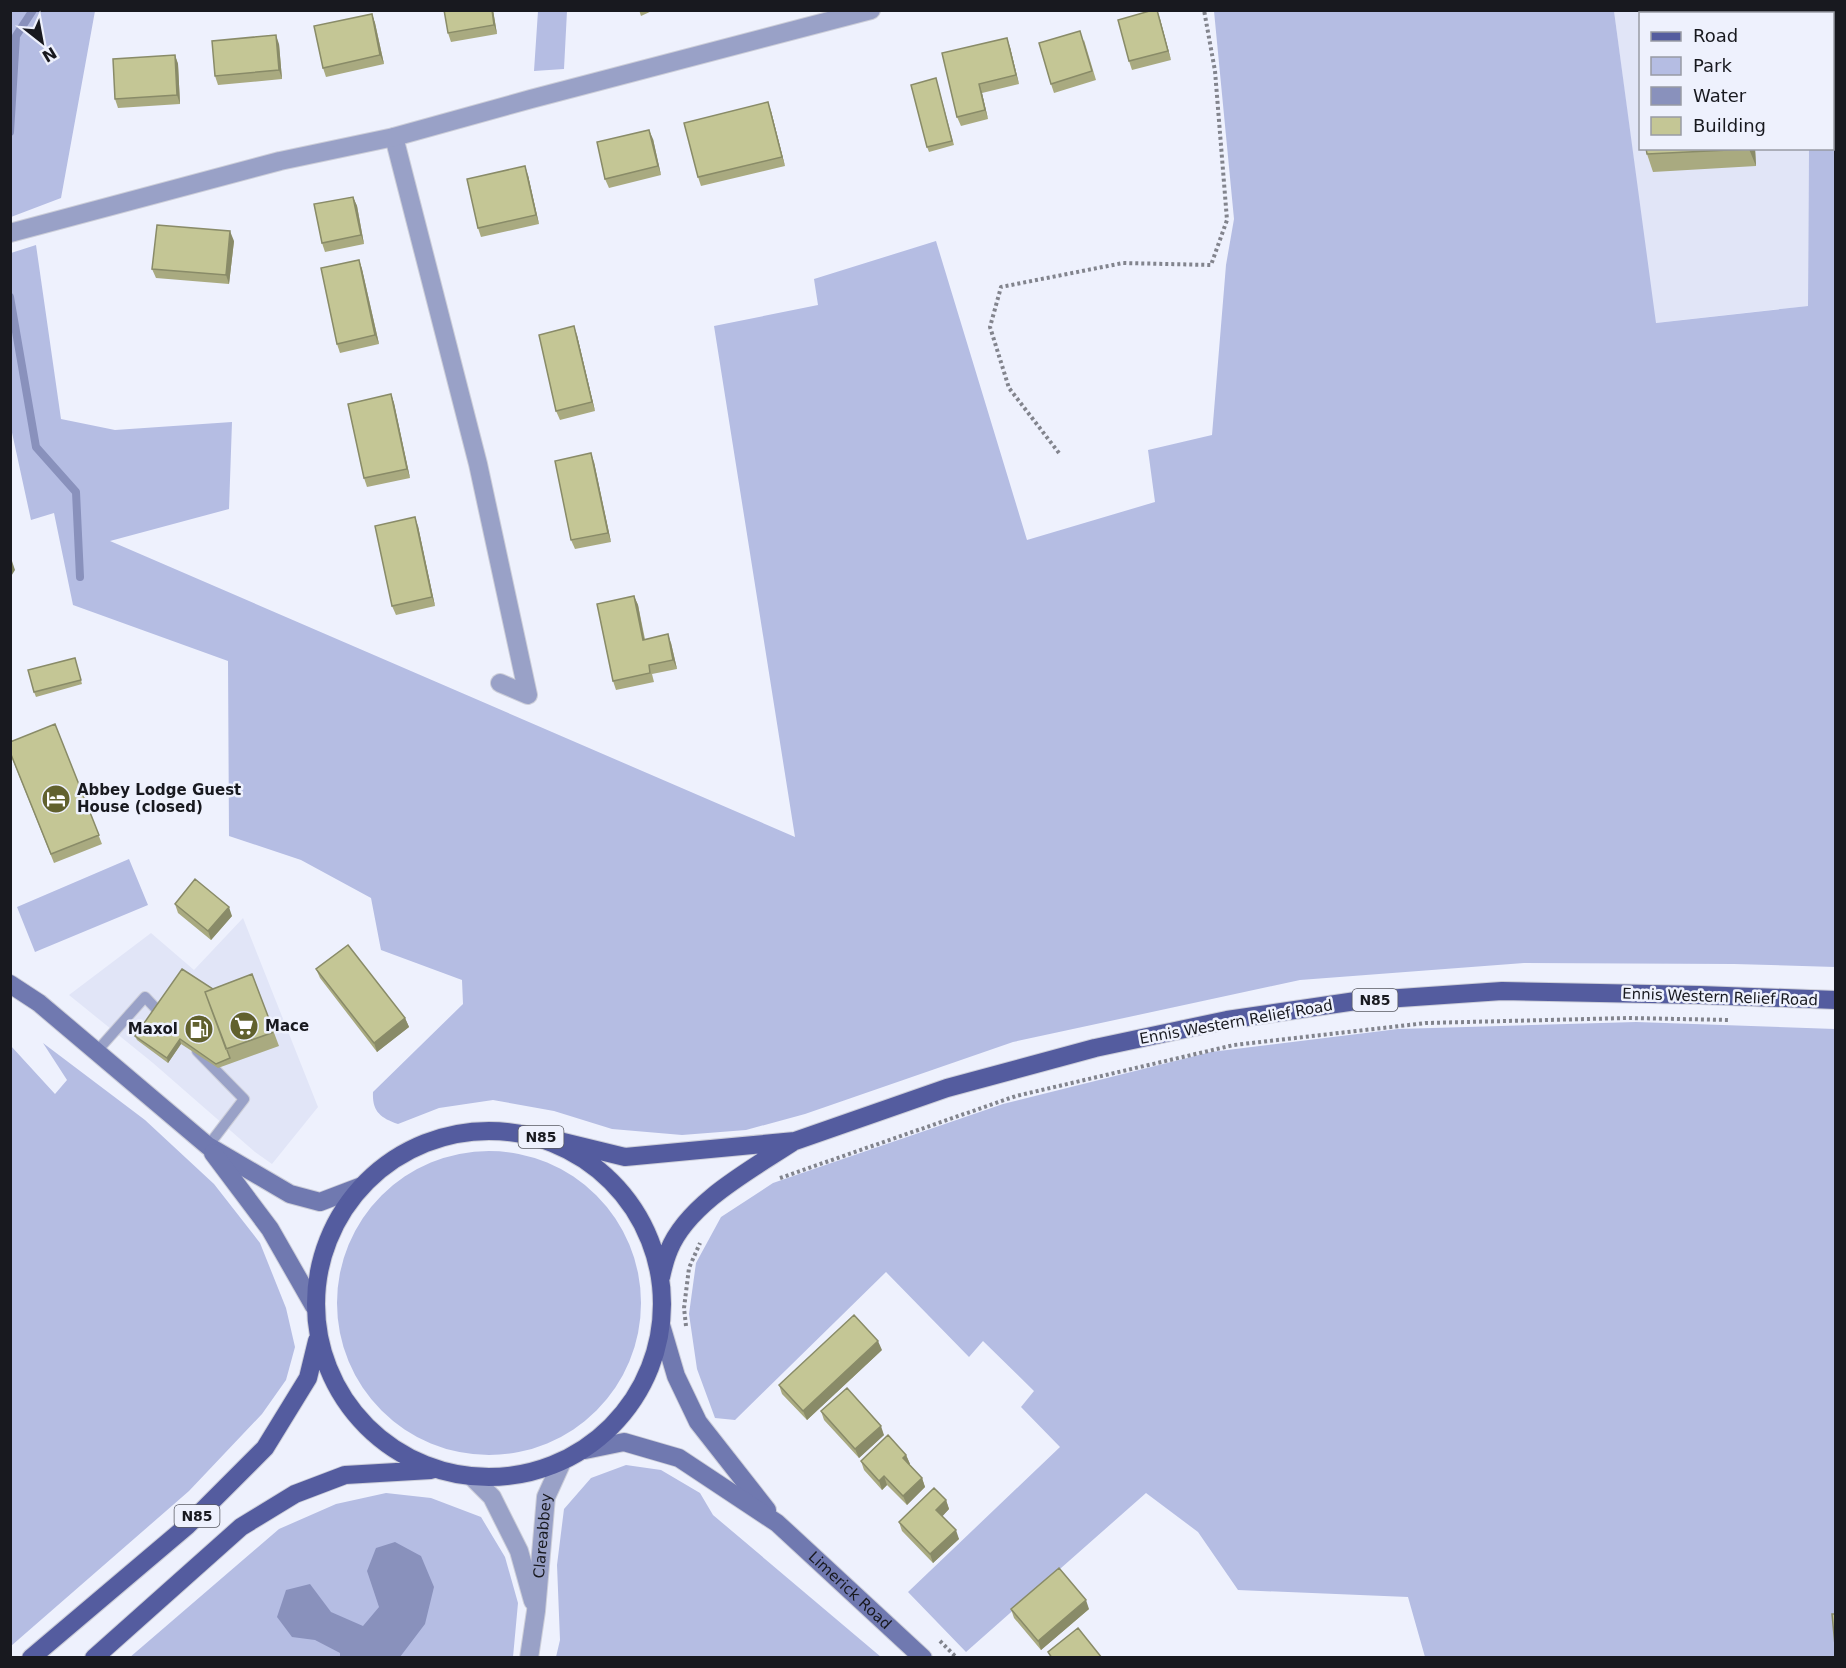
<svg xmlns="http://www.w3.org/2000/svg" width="1846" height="1668" font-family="'DejaVu Sans',sans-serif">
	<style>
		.built { fill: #e1e5f7 }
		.green { fill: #b5bde3 }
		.water { fill: #8991bc }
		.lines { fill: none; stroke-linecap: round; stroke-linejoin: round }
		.stream { stroke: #8991bc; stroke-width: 8 }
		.lane-casing { stroke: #ccced9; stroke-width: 12 }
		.street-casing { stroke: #ccced9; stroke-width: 20 }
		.secondary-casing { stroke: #ccced9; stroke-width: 20 }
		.primary-casing { stroke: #ccced9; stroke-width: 20 }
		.path { stroke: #82848d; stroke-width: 4; stroke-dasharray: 3 3; stroke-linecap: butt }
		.lane { stroke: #99a1c7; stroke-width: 10 }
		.street { stroke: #99a1c7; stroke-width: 18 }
		.secondary { stroke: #7079b0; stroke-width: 18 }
		.primary { stroke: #545c9f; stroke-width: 18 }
		.wall { fill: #a9aa80 }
		.shaded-wall { fill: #898b68 }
		.building { fill: #c4c695; stroke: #898b68; stroke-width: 1.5 }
		.labels { text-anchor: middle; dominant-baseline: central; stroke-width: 5; stroke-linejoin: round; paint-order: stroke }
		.shield { fill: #eef1fd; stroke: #585a62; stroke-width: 1.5 }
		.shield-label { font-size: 14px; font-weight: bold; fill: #18191f }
		.poi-label { font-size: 15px; font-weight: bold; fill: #18191f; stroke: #eef1fd; text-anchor: start }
		.street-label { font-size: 15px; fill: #18191f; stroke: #eef1fd }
	</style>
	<rect width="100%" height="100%" fill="#eef1fd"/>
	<path class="built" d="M1614,11H1809V14H1640V148L1809,149L1808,306L1655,323Z
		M243,918L318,1107L272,1164L255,1152L153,1063L69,995L151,933L194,970Z"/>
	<path class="green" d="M11,10L95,11L61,198L11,217Z
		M538,11H567L564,69L534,71Z
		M1214,11H1614L1656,323L1808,306L1809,149L1832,148V14L1809,13V11H1835V967L1734,964L1524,963L1300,980L1013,1042L805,1114L746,1130L682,1135L612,1129L554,1111L493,1100L439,1108L398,1124C380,1118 372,1111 373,1092L463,1004L462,980L381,950L371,898L301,860L229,836L228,661L73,605L54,513L31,520L11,428V253L36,245L61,419L115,430L232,422L229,509L110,541L795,837L714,326L818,305L814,279L936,241L1027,540L1155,502L1148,450L1212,435L1226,265L1234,219Z
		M129,859L148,905L35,952L17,907Z
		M1636,1022L1835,1029V1657H1425L1408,1597L1238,1590L1198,1532L1146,1493L966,1652L908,1592L1060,1447L1021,1407L1034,1391L983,1341L969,1357L886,1272L735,1420L715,1418L697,1369L689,1314L696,1263L721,1217L773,1183L1003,1104L1211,1052L1398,1029Z
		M43,1043L145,1120L214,1184L260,1243L286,1308L295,1347L286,1380L262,1414L189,1491L11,1646V1046L55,1094L67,1080Z
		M337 1303a152 152 0 1 1 304 0a152 152 0 1 1-304 0Z
		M626,1465L661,1470L700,1493L713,1515L881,1657H556L560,1640L557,1565L564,1509L591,1478Z
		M386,1493L431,1498L481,1517L505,1557L518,1603L513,1657L129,1658L279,1529L336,1504Z"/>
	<path class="water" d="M395,1542L421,1556L434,1587L425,1624L400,1657H340V1653L315,1640L292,1637L277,1617L286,1590L310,1584L331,1612L363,1626L379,1607L367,1571L376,1548Z"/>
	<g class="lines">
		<path class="stream" d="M10,132L16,36L33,10
			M10,297L36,447L76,492L80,577"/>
		<g class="lane-casing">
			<path id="lane" d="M97,1051L145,997L163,1016
				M197,1051L244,1099L208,1146"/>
		</g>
		<g class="street-casing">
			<g id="street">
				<path d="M394,137L478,464L528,695L500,683"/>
				<path d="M10,233L280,161L394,137L531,99L871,10"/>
				<path d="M473,1478L492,1497L519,1551L533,1601"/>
				<path id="s1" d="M529,1658L536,1611L546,1497L561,1464"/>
			</g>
		</g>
		<g class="secondary-casing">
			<g id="secondary">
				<path d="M10,984L39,1003L208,1146L290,1194L320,1202L362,1186"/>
				<path d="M213,1153L270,1229L314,1306"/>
				<path d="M661,1325L676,1376L698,1422L767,1510"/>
				<path id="s2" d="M585,1450L624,1442L679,1458L777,1523L923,1658"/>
			</g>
		</g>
		<g class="primary-casing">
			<path id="primary" d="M316 1304a173 173 0 1 1 346 0a173 173 0 1 1-346 0Z
				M547,1138L625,1157L795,1141L947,1088L1095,1048L1227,1020L1356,1001L1502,991L1700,995L1836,1000
				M661,1277C663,1268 665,1259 669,1250C688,1203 752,1169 793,1142
				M31,1658L187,1526L265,1448L308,1378L317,1341
				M94,1658L241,1527L295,1494L345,1475L431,1470"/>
		</g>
		<path class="path" d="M1059,453L1009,388L990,327L1001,287L1123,263L1211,265L1227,220L1215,71L1204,10
			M780,1178L1016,1096L1234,1045L1426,1023L1628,1018L1730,1020
			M686,1326L684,1308L689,1268L700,1243
			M940,1641L957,1658"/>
		<use href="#lane" class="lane"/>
		<use href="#street" class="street"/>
		<use href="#secondary" class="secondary"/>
		<use href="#primary" class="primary"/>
	</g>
	<path class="wall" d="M493,10L497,34L451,42L448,33Z
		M639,10H654L641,16Z
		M372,14L375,23L384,64L326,77L323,68Z
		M1160,19L1171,60L1132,70L1129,61Z
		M1084,40L1096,80L1054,93L1051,84Z
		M279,44L282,79L218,85L215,76Z
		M1010,47L1019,84L982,93L988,119L961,126L957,117L942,53Z
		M175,55L178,64L180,104L118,108L115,99Z
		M936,78L954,145L929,152L927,147Z
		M771,111L785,166L701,186L698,177Z
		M653,139L661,175L609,188L605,179Z
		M1755,148L1756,166L1653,172L1647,154Z
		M528,175L539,224L481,237L478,228Z
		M353,197L357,206L364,244L325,252L322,243Z
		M234,241L229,284L156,278L152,269Z
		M359,260L362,269L379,344L340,353L337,344Z
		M577,335L595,411L560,420L556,411Z
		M391,394L394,403L410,478L367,487L364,478Z
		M594,462L611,542L575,549L571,540Z
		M418,526L435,606L396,615L392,606Z
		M634,596L638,605L645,639L671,643L677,669L652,674L654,682L616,690L613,681Z
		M76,662L82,684L36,697L34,692Z
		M55,724L102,844L54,863L10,753Z
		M175,904L232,916L211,940L178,913Z
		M316,969L405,1018L409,1027L377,1052L320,978Z
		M252,974L279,1046L218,1068L181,1044L168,1063L137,1040L135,1036L213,989Z
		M882,1350L807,1420L782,1394L779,1385Z
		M821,1411L884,1435L859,1458L824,1420Z
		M906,1455L910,1464L909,1465L922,1478L925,1487L907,1505L887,1485L882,1490L864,1470L861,1461Z
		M946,1500L949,1509L942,1516L959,1539L933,1563L902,1531L899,1522Z
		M1011,1609H1089L1041,1650L1014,1618Z"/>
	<path class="shaded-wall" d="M492,10H493L497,34L494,25Z
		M1157,10L1160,19L1171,60L1168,51Z
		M1743,10H1748V14H1743Z
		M372,14L375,23L384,64L380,55Z
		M276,35L279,44L282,79L279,70Z
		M1007,38L1010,47L1019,84L1016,75Z
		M175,55L178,64L180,104L177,95Z
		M979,84L982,93L988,119L985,110Z
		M768,102L771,111L785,166L782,157Z
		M649,130L653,139L661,175L658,166Z
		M1755,148L1756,166L1749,149Z
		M525,166L528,175L539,224L536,215Z
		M353,197L357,206L364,244L361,235Z
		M230,231L234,241L229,284L226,275Z
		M359,260L362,269L379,344L375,335Z
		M574,326L577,335L595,411L592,402Z
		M391,394L394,403L410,478L407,469Z
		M591,453L594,462L611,542L608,533Z
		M415,517L418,526L435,606L432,597Z
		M12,561L15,570L10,578V563Z
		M634,596L638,605L646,649L643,640Z
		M668,634L671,643L677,669L673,660Z
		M229,907L232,916L211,940L208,931Z
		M405,1018L409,1027L377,1052L374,1043Z
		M180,1039L181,1044L168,1063L167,1058Z
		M878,1341L882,1350L807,1420L803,1411Z
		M881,1426L884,1435L859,1458L855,1449Z
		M906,1455L910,1464L906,1467L903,1458Z
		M884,1476L887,1485L882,1490L879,1481Z
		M922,1478L925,1487L907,1505L903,1496Z
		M946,1500L949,1509L940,1519L936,1510Z
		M956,1530L959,1539L933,1563L930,1554Z
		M1086,1600L1089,1609L1041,1650L1038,1641Z"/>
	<path class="building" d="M444,10H492L494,25L448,33Z
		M1153,10H1157L1168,51L1129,61L1118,20Z
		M1640,10H1743V14H1641V30Z
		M372,14L380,55L323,68L314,26Z
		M1080,31L1092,71L1051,84L1039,43Z
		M276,35L279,70L215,76L212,41Z
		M1007,38L1016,75L979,84L985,110L957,117L942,53Z
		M175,55L177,95L115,99L113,59Z
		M936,78L952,141L927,147L911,85Z
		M768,102L782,157L698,177L684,123Z
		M649,130L658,166L605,179L597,142Z
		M1646,148H1749V149L1647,154Z
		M525,166L536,215L478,228L467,179Z
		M353,197L361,235L322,243L314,204Z
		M157,225L230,231L226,275L152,269Z
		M359,260L375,335L337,344L321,268Z
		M574,326L592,402L556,411L539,335Z
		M391,394L407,469L364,478L348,404Z
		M591,453L608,533L571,540L555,461Z
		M415,517L432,597L392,606L375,526Z
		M634,596L643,640L668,634L673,660L649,665L650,673L613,681L597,604Z
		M75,658L81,680L34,692L28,670Z
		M55,724L99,835L51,854L10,752V742Z
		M195,879L229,907L208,931L175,904Z
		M348,945L405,1018L374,1043L316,969Z
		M182,969L213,989L205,992L230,1058L216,1064L180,1039L167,1058L135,1036Z
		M252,974L274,1032L226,1049L205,992Z
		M854,1315L878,1341L803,1411L779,1385Z
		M847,1388L881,1426L855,1449L821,1411Z
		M888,1435L906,1455L903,1458L922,1478L903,1496L884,1476L879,1481L861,1461Z
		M934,1488L946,1500L936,1510L956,1530L930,1554L899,1522Z
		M1059,1568L1086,1600L1038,1641L1011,1609Z
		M1832,1614H1836V1656Z
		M1078,1628L1102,1658H1052L1048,1652Z"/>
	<defs>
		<g id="hotel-disc" transform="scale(1.5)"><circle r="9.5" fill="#61612e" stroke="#eef1fd"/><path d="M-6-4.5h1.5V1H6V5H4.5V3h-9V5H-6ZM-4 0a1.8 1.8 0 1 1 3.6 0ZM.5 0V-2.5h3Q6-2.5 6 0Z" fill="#fff"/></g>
		<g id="supermarket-disc" transform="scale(1.5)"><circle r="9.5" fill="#61612e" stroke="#eef1fd"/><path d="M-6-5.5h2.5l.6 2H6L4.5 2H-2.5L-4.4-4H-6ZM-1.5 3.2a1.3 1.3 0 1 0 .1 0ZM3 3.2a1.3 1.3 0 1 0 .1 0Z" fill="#fff"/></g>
		<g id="fuel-disc" transform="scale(1.5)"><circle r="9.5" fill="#61612e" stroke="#eef1fd"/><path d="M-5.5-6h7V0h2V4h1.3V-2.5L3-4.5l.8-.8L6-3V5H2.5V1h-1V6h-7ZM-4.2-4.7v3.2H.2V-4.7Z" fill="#fff"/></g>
	</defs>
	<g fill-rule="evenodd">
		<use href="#hotel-disc" x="56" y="799"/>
		<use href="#supermarket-disc" x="244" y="1026"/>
		<use href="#fuel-disc" x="199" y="1029"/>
	</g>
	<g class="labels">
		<g class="shield">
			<rect x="1352.5" y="989" width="45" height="22" rx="4.5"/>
			<rect x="518.5" y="1126" width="45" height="22" rx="4.5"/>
			<rect x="174.5" y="1505" width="45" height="22" rx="4.5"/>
		</g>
		<g class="shield-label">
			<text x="1375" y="1000">N85</text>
			<text x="541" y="1137">N85</text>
			<text x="197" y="1516">N85</text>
		</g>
		<g class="poi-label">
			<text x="77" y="790">Abbey Lodge Guest<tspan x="77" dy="17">House (closed)</tspan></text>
			<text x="265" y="1026">Mace</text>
			<text x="178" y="1029" text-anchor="end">Maxol</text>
		</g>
		<g class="street-label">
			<text transform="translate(1720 997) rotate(2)">Ennis Western Relief Road</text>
			<text transform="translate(1236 1022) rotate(-10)">Ennis Western Relief Road</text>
			<text stroke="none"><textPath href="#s1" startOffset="123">Clareabbey</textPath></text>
			<text stroke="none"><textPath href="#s2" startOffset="314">Limerick Road</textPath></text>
		</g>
	</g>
	<rect width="1846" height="1668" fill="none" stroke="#18191f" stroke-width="24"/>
	<rect x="1639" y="12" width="195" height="138" fill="#eef1fd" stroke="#989ba4" stroke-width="1.5"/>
	<rect x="1651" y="32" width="30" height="9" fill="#545c9f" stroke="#989ba4" stroke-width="1.5"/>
	<text x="1693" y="42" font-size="18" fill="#18191f">Road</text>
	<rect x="1651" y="57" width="30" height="18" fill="#b5bde3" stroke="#989ba4" stroke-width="1.5"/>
	<text x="1693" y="72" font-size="18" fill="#18191f">Park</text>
	<rect x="1651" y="87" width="30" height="18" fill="#8991bc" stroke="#989ba4" stroke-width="1.5"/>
	<text x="1693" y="102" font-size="18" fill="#18191f">Water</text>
	<rect x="1651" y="117" width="30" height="18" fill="#c4c695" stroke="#989ba4" stroke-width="1.5"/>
	<text x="1693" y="132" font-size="18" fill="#18191f">Building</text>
	<g transform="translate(42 42) rotate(149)" stroke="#eef1fd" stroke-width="4.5" paint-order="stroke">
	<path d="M0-4.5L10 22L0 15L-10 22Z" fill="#18191f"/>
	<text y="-9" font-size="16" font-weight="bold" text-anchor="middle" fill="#18191f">N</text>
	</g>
</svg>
